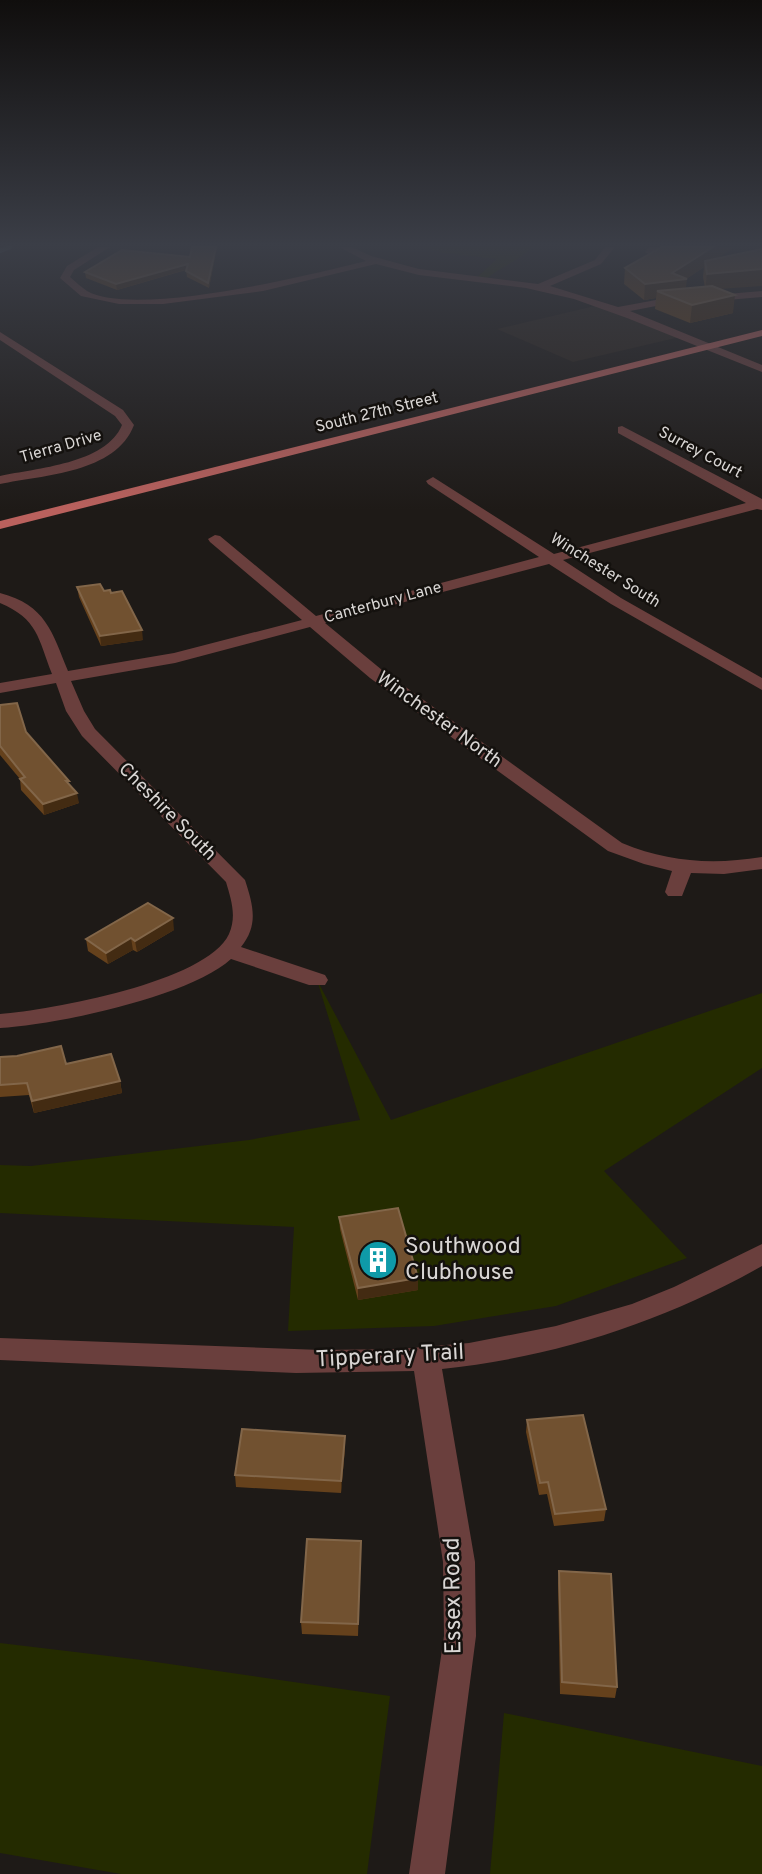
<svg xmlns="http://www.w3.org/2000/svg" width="762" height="1874" font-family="Overpass,sans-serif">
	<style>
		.built { fill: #2b231c }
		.green { fill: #242b00 }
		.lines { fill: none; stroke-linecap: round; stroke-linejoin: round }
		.stream { stroke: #4f686e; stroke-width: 4.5 }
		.minor { fill: #6a3f3d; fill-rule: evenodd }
		.major { fill: #ba615d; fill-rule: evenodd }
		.wall { fill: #65411c; fill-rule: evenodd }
		.shaded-wall { fill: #432b12 }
		.building { fill: #715130; stroke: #826649; stroke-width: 2 }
		.labels { text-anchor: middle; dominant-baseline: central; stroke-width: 5; stroke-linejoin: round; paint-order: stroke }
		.far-street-label { font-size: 16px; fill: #d9d6d4; stroke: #14110e }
		.street-label { font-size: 19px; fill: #d9d6d4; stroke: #14110e }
		.near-poi-label { font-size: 23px; fill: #d9d6d4; stroke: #14110e; text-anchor: start }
		.near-street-label { font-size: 23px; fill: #d9d6d4; stroke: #14110e }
	</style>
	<rect width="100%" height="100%" fill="#1e1a17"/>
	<path class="built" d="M599,305L680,337L573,362L497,329Z"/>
	<path class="green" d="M421,247H533C519,260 501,267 486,279L476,278L497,259L445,253Z
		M317,980L391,1120L762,993V1068L604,1171L687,1258L556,1306L434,1326L288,1331L294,1227L0,1213V1165L31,1166L249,1140L360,1120Z
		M0,1643L142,1660L390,1696L367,1874H121L0,1853Z
		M504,1713L762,1766V1874H490Z"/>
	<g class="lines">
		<path class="stream" d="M0,251L10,247"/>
		<path class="minor" d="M98,247H110L74,270L70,277C76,282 81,287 87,291C135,318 310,275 366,261L339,247H352L371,256L419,269L538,284L595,260L605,247H615L601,264L550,286L618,307L656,300L762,291V297L656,306L630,311L762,365V372L627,318L574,299L526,288L419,275L376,264L263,291L163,304H119L81,296L60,278L67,266Z
			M649,247H660L650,255L645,252Z
			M0,332L123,410L134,425C116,473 43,475 0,484V476C36,468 106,464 122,425L115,416L0,340Z
			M622,426L762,499V510L757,509L563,560L621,598L762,678V690L611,604L549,564L325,623L382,670L622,843C668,862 712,865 762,857V869L724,874L691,873L682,896H668L665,892L672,871L644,864L608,851L370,678L310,627L175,663L71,681L84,711L95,729L245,880C253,905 259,925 241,947L325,975L328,980L325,985H309L231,959C191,996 56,1025 0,1028V1014C50,1010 207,982 229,934C237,916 231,899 226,882L82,736L66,711L56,683L0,693V683L52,674C38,638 38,619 0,603V593C46,605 52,632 68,671L174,653L302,620L210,542L208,539L215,535L220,536L316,616L539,557L428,484L426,481L433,477L554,554L746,503L618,433V427Z
			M762,1244V1266C663,1322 555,1357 442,1369L475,1562L476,1636L445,1874H409L444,1636L443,1562L414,1371L296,1373L0,1360V1338L321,1350L399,1349L469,1343L556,1326L632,1304L674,1287Z"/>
		<path class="major" d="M762,330V336L0,529V521Z"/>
	</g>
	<path class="wall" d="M192,247H217L209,288L187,277L186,270L117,290L86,278L85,272L190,257Z
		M718,258L719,289L733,313L690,323L655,309L656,298L644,300L624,284L625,268ZM704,267L703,277L705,287L686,288V279Z
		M77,587L104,591L143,640L101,646L79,597Z
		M0,705L26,732L69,784L79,803L44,815L21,790L20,779L0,755Z
		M174,930L137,952L133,950L108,964L88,951L86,939Z
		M0,1057L66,1064L120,1081L122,1093L34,1113L29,1095L0,1097Z
		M339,1217L418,1290L358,1300L340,1229Z
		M527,1420L606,1509L604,1521L554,1526L547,1494L539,1495L526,1432Z
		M345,1448L341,1493L236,1487L235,1475Z
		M361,1541L358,1636L302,1634L301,1622Z
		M559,1571L617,1687L615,1698L560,1694L558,1583Z"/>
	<path class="shaded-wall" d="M216,247H217L209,288L208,283Z
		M713,247H735L706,266L705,261L704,267L686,279H687L685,295L657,291L656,298L644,300L645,284L672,273Z
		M188,264V269L117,290L116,284Z
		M762,269V286L705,290L707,274Z
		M735,295L733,313L690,323L692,305Z
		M142,630L143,640L101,646L100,636Z
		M77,793L79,803L44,815L43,804Z
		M173,918L174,930L137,952L135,941Z
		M131,938L133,950L108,964L106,953Z
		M120,1081L122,1093L34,1113L32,1101Z
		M418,1278V1290L358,1300V1288Z
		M345,1436V1448L341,1493V1481Z"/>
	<path class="building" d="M192,247H216L208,283L186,271L188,264L116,284L85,272L122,250L190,257Z
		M662,247H713L672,273L687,279L645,284L625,268Z
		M762,249V269L707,274L705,261Z
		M712,286L735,295L692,305L657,291Z
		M100,584L104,591L110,590L111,593L122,591L142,630L100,636L77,587Z
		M17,703L26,732L69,781H66L77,793L43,804L20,779L25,777L0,746V705Z
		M148,903L173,918L135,941L131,938L106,953L86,939Z
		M61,1046L66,1064L111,1054L120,1081L32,1101L27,1083L0,1085V1057L17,1056Z
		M398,1208L418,1278L358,1288L339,1217Z
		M583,1415L606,1509L555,1514L548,1482L540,1483L527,1420Z
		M242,1429L345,1436L341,1481L235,1475Z
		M307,1539L361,1541L358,1624L301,1622Z
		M559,1571L611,1574L617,1687L562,1682Z"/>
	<linearGradient id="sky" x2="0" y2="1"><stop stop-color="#100e0d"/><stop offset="0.48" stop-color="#3b3e47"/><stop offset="1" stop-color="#3b3e47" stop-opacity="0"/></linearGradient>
	<rect width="762" height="510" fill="url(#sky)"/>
	<defs>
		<g id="building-disc" transform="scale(2.0125)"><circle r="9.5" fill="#0f9aa8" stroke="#14110e"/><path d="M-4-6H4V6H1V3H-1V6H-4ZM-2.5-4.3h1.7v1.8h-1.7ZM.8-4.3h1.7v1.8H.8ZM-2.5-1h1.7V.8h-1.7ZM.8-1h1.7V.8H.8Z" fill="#fff"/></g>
	</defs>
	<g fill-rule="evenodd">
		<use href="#building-disc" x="378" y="1260"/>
	</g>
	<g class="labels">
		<g class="far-street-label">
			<text transform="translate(377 413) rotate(-14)">South 27th Street</text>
			<text transform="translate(61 447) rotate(-16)">Tierra Drive</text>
			<text transform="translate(700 453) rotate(28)">Surrey Court</text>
			<text transform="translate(605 571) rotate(32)">Winchester South</text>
			<text transform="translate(383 603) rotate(-15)">Canterbury Lane</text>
		</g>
		<g class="street-label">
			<text transform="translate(439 720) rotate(36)">Winchester North</text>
			<text transform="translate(167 812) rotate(45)">Cheshire South</text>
		</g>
		<g class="near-poi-label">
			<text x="405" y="1247">Southwood<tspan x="405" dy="26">Clubhouse</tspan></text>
		</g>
		<g class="near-street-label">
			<text transform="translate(390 1357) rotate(-3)">Tipperary Trail</text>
			<text transform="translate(454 1596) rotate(-91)">Essex Road</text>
		</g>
	</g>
</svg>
